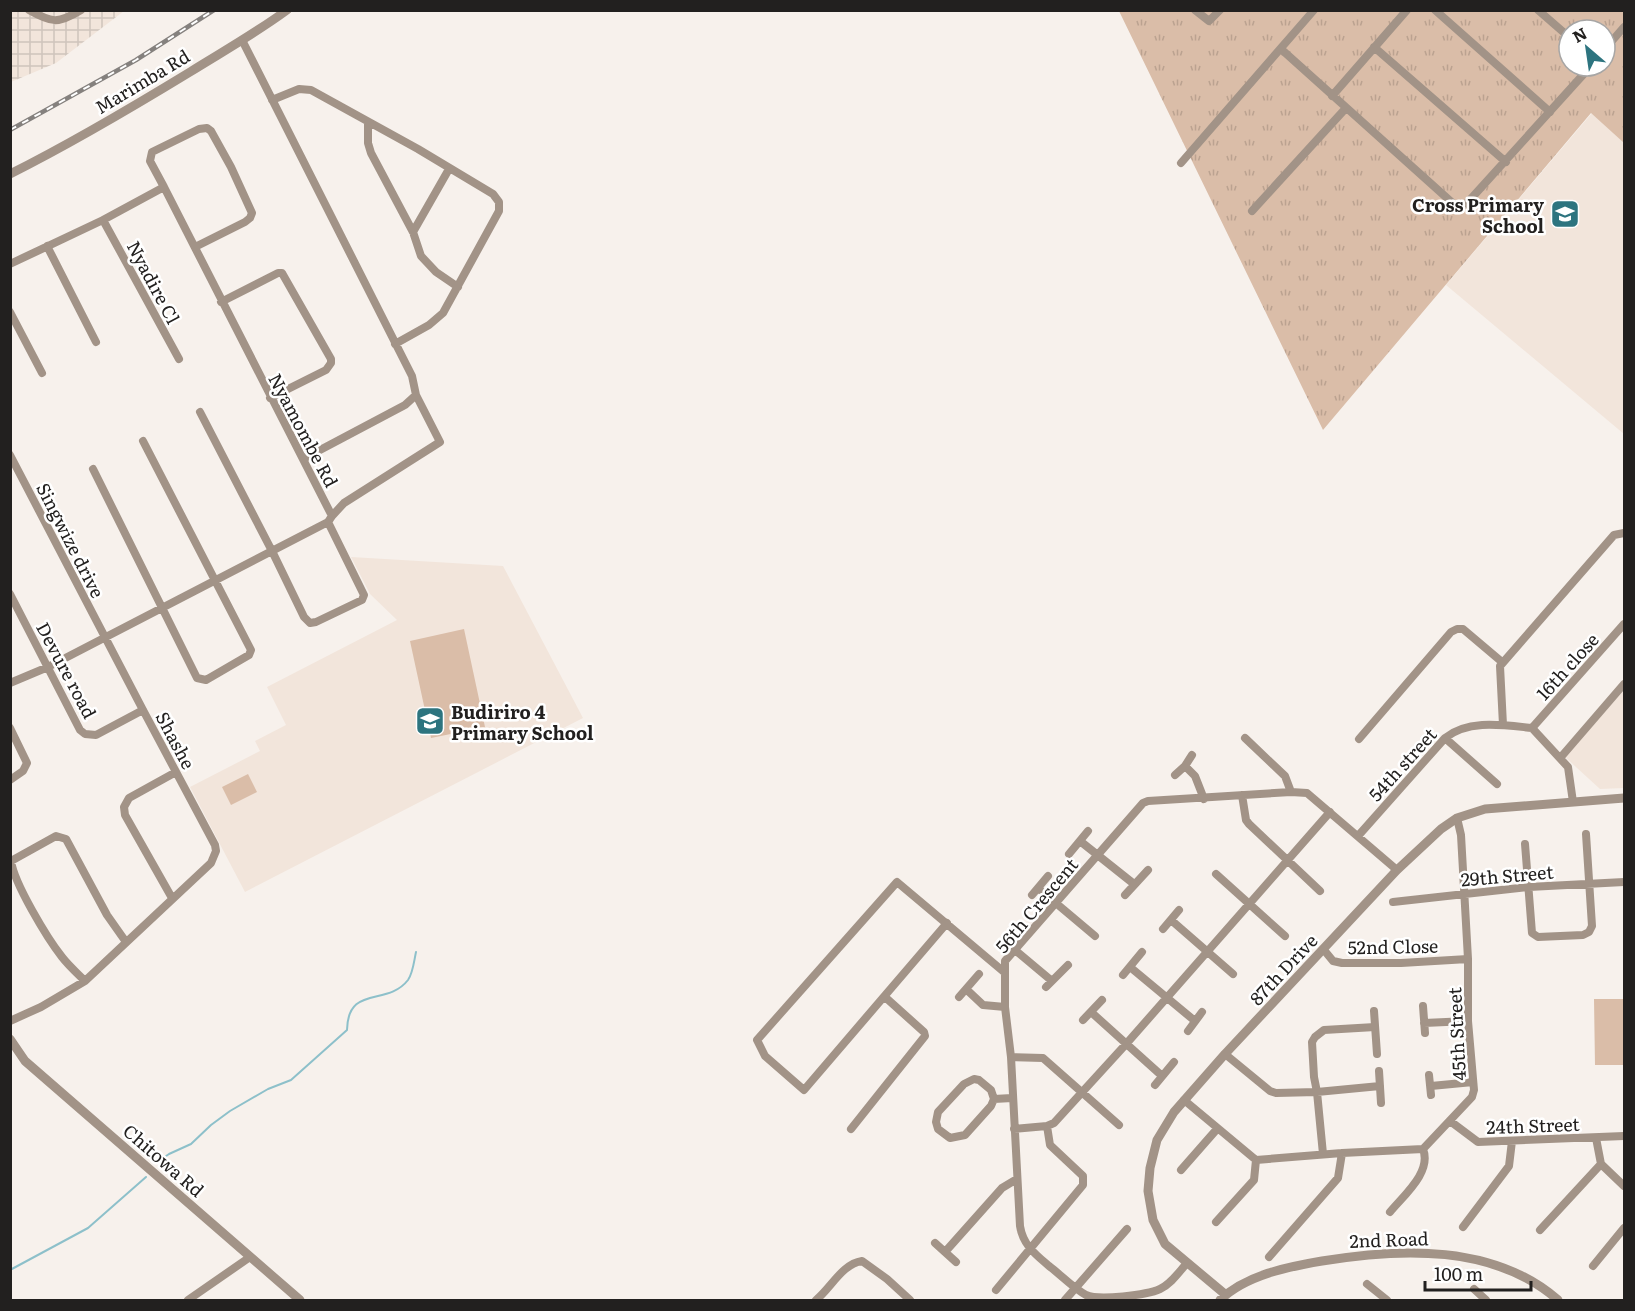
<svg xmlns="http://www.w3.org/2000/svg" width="1635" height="1311" font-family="Literata,serif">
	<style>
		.built { fill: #f2e5db }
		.industrial { fill: url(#industrial-grid) }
		.grass { fill: url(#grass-tufts); fill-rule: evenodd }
		.pitch { fill: #dabda8 }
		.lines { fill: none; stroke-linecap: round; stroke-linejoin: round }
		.stream { stroke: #8dc0ca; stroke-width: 2 }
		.minor { stroke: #a29387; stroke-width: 8 }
		.tertiary { stroke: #a29387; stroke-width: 9 }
		.rail-casing { stroke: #85817e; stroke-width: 4.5 }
		.rail { stroke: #fff; stroke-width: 2; stroke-dasharray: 7; stroke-linecap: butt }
		.labels { text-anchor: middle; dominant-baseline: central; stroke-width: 5; stroke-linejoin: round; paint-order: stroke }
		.street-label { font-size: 18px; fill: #22201f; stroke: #fff }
		.poi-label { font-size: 18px; font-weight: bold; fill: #22201f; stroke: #fff; text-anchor: end }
	</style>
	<defs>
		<pattern id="industrial-grid" width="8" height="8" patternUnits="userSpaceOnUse" patternTransform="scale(1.5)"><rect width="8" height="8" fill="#f2e5db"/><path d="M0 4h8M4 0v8" fill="none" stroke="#cfc4bc"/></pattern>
		<pattern id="grass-tufts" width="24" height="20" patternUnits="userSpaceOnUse" patternTransform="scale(1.5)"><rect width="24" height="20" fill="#dabda8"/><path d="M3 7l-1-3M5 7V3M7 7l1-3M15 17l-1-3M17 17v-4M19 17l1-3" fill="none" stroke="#bba290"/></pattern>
	</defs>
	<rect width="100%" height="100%" fill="#f7f1ec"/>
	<path class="built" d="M1592,113L1624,143V434L1446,285Z
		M351,557L503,566L583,718L245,892L190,787L260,751L255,741L286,725L267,687L397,620L370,594Z
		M1624,690V788L1600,789L1565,757Z"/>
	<path class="industrial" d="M11,11H124L56,63L11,82Z"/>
	<path class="grass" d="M1119,11H1624V143L1591,113L1323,430ZM1569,30H1605V66H1569Z"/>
	<path class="pitch" d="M464,629L485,727L431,738L410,641Z
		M248,774L257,792L231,805L222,787Z
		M1594,999H1624V1065H1595Z"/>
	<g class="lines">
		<path class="stream" d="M156,1163L169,1154L191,1144L211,1125L230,1111L268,1089L291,1080L347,1030C348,984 387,1007 408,980C413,973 414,961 416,952
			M10,1270L88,1228L146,1177"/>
		<path class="minor" d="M29,10C52,23 58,24 81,10
			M1195,10L1209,21L1220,10
			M1435,10L1550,112
			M1538,10L1569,37
			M242,40L412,376L416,395L405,405L303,459
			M1374,47L1506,162
			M1281,49L1457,207L1463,206L1468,202L1591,66
			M1605,49L1624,27
			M1332,96L1407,10
			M272,100L299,89L311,90L418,149L493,194L499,202V211L443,313L429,325L395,344
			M368,122V143L371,153L413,232L421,256L436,272L458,287
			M1181,163L1314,10
			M164,187L150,161L152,152L199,129L207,128L211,131L231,167L252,213L250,218L245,222L195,247
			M1252,211L1346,108
			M103,220L179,359
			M413,232L449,169
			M47,246L96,342
			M10,264L103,220L164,187L332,516L328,522L48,667L10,683
			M221,302L278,273H282L331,359V363L326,370L270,398
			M10,312L42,373
			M200,412L272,551L304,617L310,623L316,622L362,600L364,595L328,522
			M10,455L143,710L215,845L216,851L211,863L85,981L41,1007L10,1021
			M93,469L197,678L206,680L249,655L251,650L143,441
			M332,516L344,503L440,442L416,395
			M10,594L80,730L85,734L96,735L143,710
			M1503,725L1500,666L1614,535L1624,533
			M10,728L27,763L23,771L10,780
			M1532,728L1624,624
			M1245,738L1285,776L1291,792
			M1445,738L1497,784
			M1359,739L1451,632L1457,629H1463L1502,662
			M1561,757L1624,684
			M1185,766L1195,776L1204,799
			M1175,775L1185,766L1192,755
			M1242,795L1246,820L1249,824L1320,891
			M1358,836L1445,738C1468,719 1503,725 1532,728L1568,767L1573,802
			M1080,841L1134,884
			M1525,844L1532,933L1538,937L1583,935L1589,932L1592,926L1586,834
			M1069,854L1088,831
			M1216,874L1285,936
			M1038,888L1095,936
			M1032,895L1048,876
			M1125,895L1148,870
			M172,898L125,815L124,807L129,798L176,772
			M1393,902L1529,887L1624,882
			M1171,920L1233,974
			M947,923L804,1090L765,1056L757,1040L897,882L1004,972
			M1163,929L1179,910
			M1015,950L1052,981
			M1324,950L1333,961L1342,963H1401L1468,959
			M1130,967L1195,1021
			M1123,975L1142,952
			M85,981C77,973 69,966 62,957C47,938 14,883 11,861L56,836L66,839L107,915L126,942
			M1046,987L1068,965
			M966,989L983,1005L1005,1007
			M959,997L979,974
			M1423,1006L1425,1033
			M1374,1011L1377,1054
			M1091,1012L1161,1075
			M1083,1020L1102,1000
			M1424,1023L1468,1021
			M1188,1031L1202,1012
			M1225,1054L1270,1091L1276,1093L1317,1092L1380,1086
			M1011,1057L1043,1058L1119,1125
			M1379,1071L1381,1103
			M1429,1075L1431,1095
			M974,1079L979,1080L991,1090L994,1099L991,1106L965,1135L950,1138L938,1129L936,1122L938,1112L964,1084Z
			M1155,1085L1174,1062
			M1431,1086L1473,1082
			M994,1099L1012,1098
			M1184,1100L1256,1160L1342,1153L1423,1149L1472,1097L1474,1090L1468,1021V959L1461,835L1457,818
			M1450,1121L1478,1142L1624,1136
			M851,1129L925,1036L924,1032L885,997
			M1014,1129L1047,1126L1054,1123L1127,1043L1330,812
			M1596,1138L1601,1164L1624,1186
			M1323,1154L1317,1092L1314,1077L1312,1042L1315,1037L1324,1030L1375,1027
			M1181,1170L1217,1129
			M1390,1212C1404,1195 1432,1172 1423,1149
			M1216,1222L1254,1180L1256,1160
			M1463,1227L1509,1166L1512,1141
			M1540,1230L1601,1164
			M935,1243L956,1262
			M945,1252L1002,1188L1017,1179
			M1269,1257L1338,1178L1342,1153
			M1187,1263C1179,1272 1171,1284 1160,1289C1147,1295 1099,1301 1086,1295C1073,1288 1061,1275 1049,1266C1035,1254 1023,1245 1020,1226L1011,1057L1005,1007V961L1143,803L1148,801L1291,792L1307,793L1397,870
			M1593,1266L1624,1228
			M1367,1284L1387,1300
			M1474,1289L1486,1300
			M996,1290L1083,1185V1176L1050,1145L1047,1126
			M188,1300L250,1257
			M816,1300C831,1288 842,1264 862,1261L887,1279L910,1300
			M1065,1300L1127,1229"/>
		<path class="tertiary" d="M10,174C72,143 131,108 190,72C222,52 256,33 287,10
			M10,1039L25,1061L300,1300
			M1226,1295L1165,1244L1153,1220L1148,1191L1150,1168L1157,1140L1174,1112L1225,1054L1397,870L1441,829L1457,818L1485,809L1624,798
			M1220,1300C1246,1275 1287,1267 1322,1261C1400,1248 1494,1244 1558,1300"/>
		<g class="rail-casing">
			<path id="rail" d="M10,130L136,60L214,10"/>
		</g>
		<use href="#rail" class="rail"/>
	</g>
	<defs>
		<g id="school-square" transform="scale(1.5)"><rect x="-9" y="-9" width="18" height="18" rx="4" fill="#2d747f" stroke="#fff"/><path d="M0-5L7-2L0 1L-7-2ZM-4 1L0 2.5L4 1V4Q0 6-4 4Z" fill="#fff"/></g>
	</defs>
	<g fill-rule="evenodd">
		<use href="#school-square" x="1565" y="214"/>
		<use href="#school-square" x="430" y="721"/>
	</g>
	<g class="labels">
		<g class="street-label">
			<text transform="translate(142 81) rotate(-31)">Marimba Rd</text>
			<text transform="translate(154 282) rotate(62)">Nyadire Cl</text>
			<text transform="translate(304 430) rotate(62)">Nyamombe Rd</text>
			<text transform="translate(71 540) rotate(63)">Singwize drive</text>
			<text transform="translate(1567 666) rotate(-48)">16th close</text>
			<text transform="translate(67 670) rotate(62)">Devure road</text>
			<text transform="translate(176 740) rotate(62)">Shashe</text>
			<text transform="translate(1402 764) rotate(-48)">54th street</text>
			<text transform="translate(1507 875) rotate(-5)">29th Street</text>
			<text transform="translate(1036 905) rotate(-50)">56th Crescent</text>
			<text transform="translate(1393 946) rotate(-1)">52nd Close</text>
			<text transform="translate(1283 969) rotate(-47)">87th Drive</text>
			<text transform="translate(1456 1034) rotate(-93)">45th Street</text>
			<text transform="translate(1533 1125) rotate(-2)">24th Street</text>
			<text transform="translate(164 1160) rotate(41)">Chitowa Rd</text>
			<text transform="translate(1389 1239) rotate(-2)">2nd Road</text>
		</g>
		<g class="poi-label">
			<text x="1544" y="204">Cross Primary<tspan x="1544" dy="21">School</tspan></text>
			<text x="451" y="711" text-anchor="start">Budiriro 4<tspan x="451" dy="21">Primary School</tspan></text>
		</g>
	</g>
	<rect width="1635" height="1311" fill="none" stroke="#22201f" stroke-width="24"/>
	<g transform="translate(1587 48) rotate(331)"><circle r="28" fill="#ffffff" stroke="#a7a6a5" stroke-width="1.5"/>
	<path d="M0-4.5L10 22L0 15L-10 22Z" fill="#2d747f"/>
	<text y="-9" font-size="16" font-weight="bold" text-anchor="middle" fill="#22201f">N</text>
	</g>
	<path d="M1425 1281v9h106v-9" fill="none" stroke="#22201f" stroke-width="3"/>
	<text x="1434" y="1281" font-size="18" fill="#22201f" stroke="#ffffff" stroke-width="4.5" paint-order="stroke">100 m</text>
</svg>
